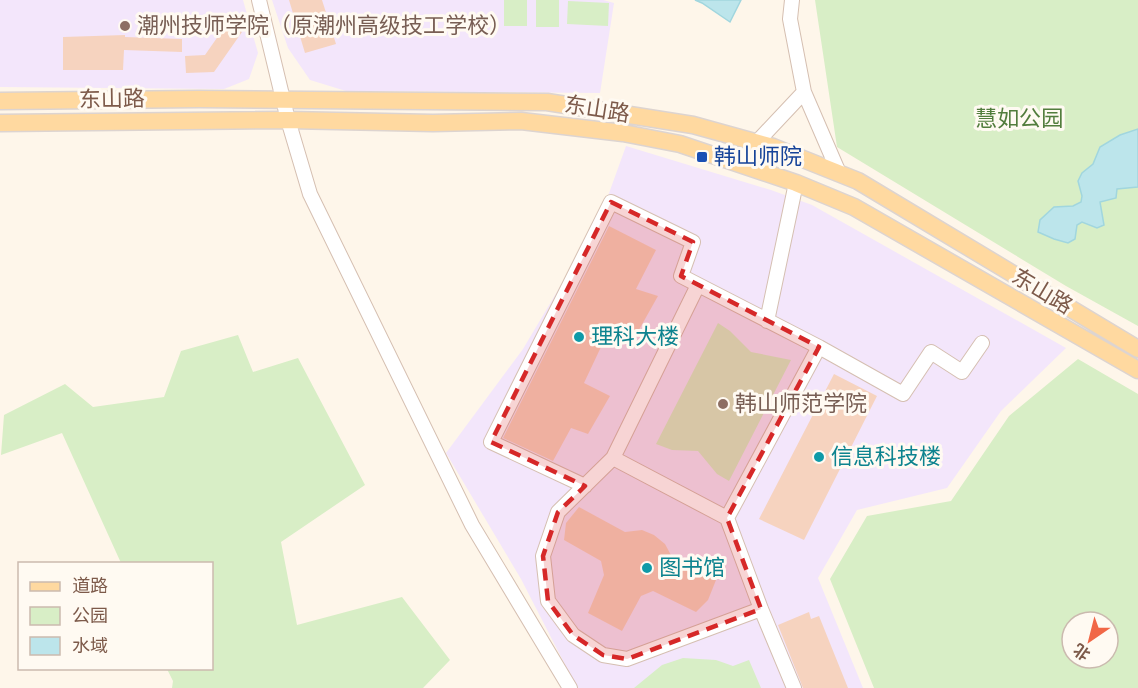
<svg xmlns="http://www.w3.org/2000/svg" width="1138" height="688" font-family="'Sofia Sans Condensed','Noto Sans SC',sans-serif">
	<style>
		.education { fill: #f3e6fb }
		.green { fill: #d8eec6; fill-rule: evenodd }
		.water { fill: #bce5eb; stroke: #a1d6de; stroke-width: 1.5 }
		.building { fill: #f6d3bf }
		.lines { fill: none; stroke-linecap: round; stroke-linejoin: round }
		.minor-casing { stroke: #d5bfb1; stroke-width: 16 }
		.major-casing { stroke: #ddd4d0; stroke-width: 19 }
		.minor { stroke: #fff; stroke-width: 14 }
		.major { stroke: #ffd9a0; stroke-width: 16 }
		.marked { fill: #d62828; fill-opacity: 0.2; stroke: #d62828; stroke-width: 4.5; stroke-dasharray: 12 8; stroke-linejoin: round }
		.education-dot { fill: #8d6e63; stroke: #fffaf2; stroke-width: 2 }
		.transit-dot { fill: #1a4fb4; stroke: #fffaf2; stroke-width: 2 }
		.culture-dot { fill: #0f9aa8; stroke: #fffaf2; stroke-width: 2 }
		.labels { text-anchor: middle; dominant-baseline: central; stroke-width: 6; stroke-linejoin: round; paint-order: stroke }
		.education-label { font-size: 22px; fill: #785e54; stroke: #fffaf2; text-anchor: start }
		.street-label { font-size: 22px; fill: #7d5a4a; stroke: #fffaf2 }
		.park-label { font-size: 22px; fill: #527d3d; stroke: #fffaf2 }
		.transit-label { font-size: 22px; fill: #164399; stroke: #fffaf2; text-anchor: start }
		.culture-label { font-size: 22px; fill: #0d838f; stroke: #fffaf2; text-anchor: start }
	</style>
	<rect width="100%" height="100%" fill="#fef6ea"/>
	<path class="education" d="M0,0H243L258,53L249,79L224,89L0,87Z
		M272,0H603L614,3L600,93L346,91L310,80L288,48Z
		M626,146L771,190L812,205L1066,348L1001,411L947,488L857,510L818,578L863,688H577L521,579L446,453L523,349L599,221Z"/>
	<path class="green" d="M504,0H527V26H504Z
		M536,0H559V27H536Z
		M815,0H1138V326L1066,286L837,147Z
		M568,1L609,3L608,26L567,24Z
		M718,323L730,331L751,352L791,360L729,481L717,474L698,451L672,450L656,444Z
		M238,335L253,372L298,358L365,485L281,542L297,625L402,597L450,660L423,688H172L173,681L167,669L212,668V564L121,563L62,433L1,455L4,415L65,384L93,407L164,397L181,351Z
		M1078,359L1138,394V688H874L830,579L867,516L951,501L1009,416ZM1072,622H1108V658H1072Z
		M683,658L716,660L733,666L749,660L761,688H634L662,665Z"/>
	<path class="water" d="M695,0H741L730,22L702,3Z
		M1138,129V187L1117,189L1116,198L1100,202L1104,225L1097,228L1082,222L1077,225L1075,239L1068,243L1054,239L1038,232L1040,220L1054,207L1073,206L1081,202L1082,196L1078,181L1082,173L1093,164L1100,147L1120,135Z"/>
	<path class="building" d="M289,0H322L336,44L305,53Z
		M228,22L242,32L214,72L186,73L185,56L205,55Z
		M125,35V37L182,39V52L124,50L123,70H63V37Z
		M609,226L656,250L636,289L658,296L631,344L609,330L584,383L610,396L588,434L571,428L553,461L503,438Z
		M834,374L877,396L804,540L759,519Z
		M579,507L625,532L642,530L654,535L665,544L672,557L716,580L708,600L696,612L653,591L641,596L622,631L588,613L604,575L601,561L564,540L566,523Z
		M809,612L811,619L819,616L848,688H803L778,625Z"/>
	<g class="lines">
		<g class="minor-casing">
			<path id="minor" d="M259,0L288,120L310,194L472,525L570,688
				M792,0L790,19L804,92
				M757,142L804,92L839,173
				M767,321L796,183
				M613,458L698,285
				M585,486L491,442L611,202L693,242L681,276L819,347L903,394L931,352L962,372L982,343
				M727,518L819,347
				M761,609L627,659L603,655L573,635L548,601L543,556L558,512L613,458L727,518L761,609L794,688"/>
		</g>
		<g class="major-casing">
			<path id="major" d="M0,101L199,99L547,102L693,125L773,147L858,181L1138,349
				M0,123L288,120L433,123L521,121L623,133L680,144L796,183L854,207L1138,370"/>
		</g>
		<use href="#minor" class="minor"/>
		<use href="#major" class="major"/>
	</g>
	<path class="marked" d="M611,202L693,242L681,276L819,347L727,518L761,609L627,659L603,655L573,635L548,601L543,556L558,512L585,486L491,442Z"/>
	<g class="education-dot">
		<circle cx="125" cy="26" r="6"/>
		<circle cx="723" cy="404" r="6"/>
	</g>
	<rect class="transit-dot" x="696" y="151" width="12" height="12" rx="3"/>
	<g class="culture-dot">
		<circle cx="579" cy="337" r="6"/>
		<circle cx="819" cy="457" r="6"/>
		<circle cx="647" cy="568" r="6"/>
	</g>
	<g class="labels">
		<g class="education-label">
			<text x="137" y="26">潮州技师学院（原潮州高级技工学校）</text>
			<text x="735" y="404">韩山师范学院</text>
		</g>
		<g class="street-label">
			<text transform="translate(112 100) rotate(-1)">东山路</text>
			<text transform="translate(597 110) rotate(9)">东山路</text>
			<text transform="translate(1042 292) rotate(31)">东山路</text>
		</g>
		<g class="park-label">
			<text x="1019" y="119">慧如公园</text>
		</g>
		<g class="transit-label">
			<text x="714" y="157">韩山师院</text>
		</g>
		<g class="culture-label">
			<text x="591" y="337">理科大楼</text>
			<text x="831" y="457">信息科技楼</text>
			<text x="659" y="568">图书馆</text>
		</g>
	</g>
	<rect x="18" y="562" width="195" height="108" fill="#fffaf2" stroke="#cbbaaf" stroke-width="1.5"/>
	<rect x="30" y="582" width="30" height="9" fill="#ffd9a0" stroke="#cbbaaf" stroke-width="1.5"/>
	<text x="72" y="592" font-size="18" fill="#7d5a4a">道路</text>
	<rect x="30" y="607" width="30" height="18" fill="#d8eec6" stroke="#cbbaaf" stroke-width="1.5"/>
	<text x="72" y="622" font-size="18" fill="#7d5a4a">公园</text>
	<rect x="30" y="637" width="30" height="18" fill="#bce5eb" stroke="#cbbaaf" stroke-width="1.5"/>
	<text x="72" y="652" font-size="18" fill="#7d5a4a">水域</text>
	<g transform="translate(1090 640) rotate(215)"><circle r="28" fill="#fffaf2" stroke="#cbbaaf" stroke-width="1.5"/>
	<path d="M0-4.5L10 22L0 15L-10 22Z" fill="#f16746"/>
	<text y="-9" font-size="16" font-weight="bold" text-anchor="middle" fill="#7d5a4a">北</text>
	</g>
</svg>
